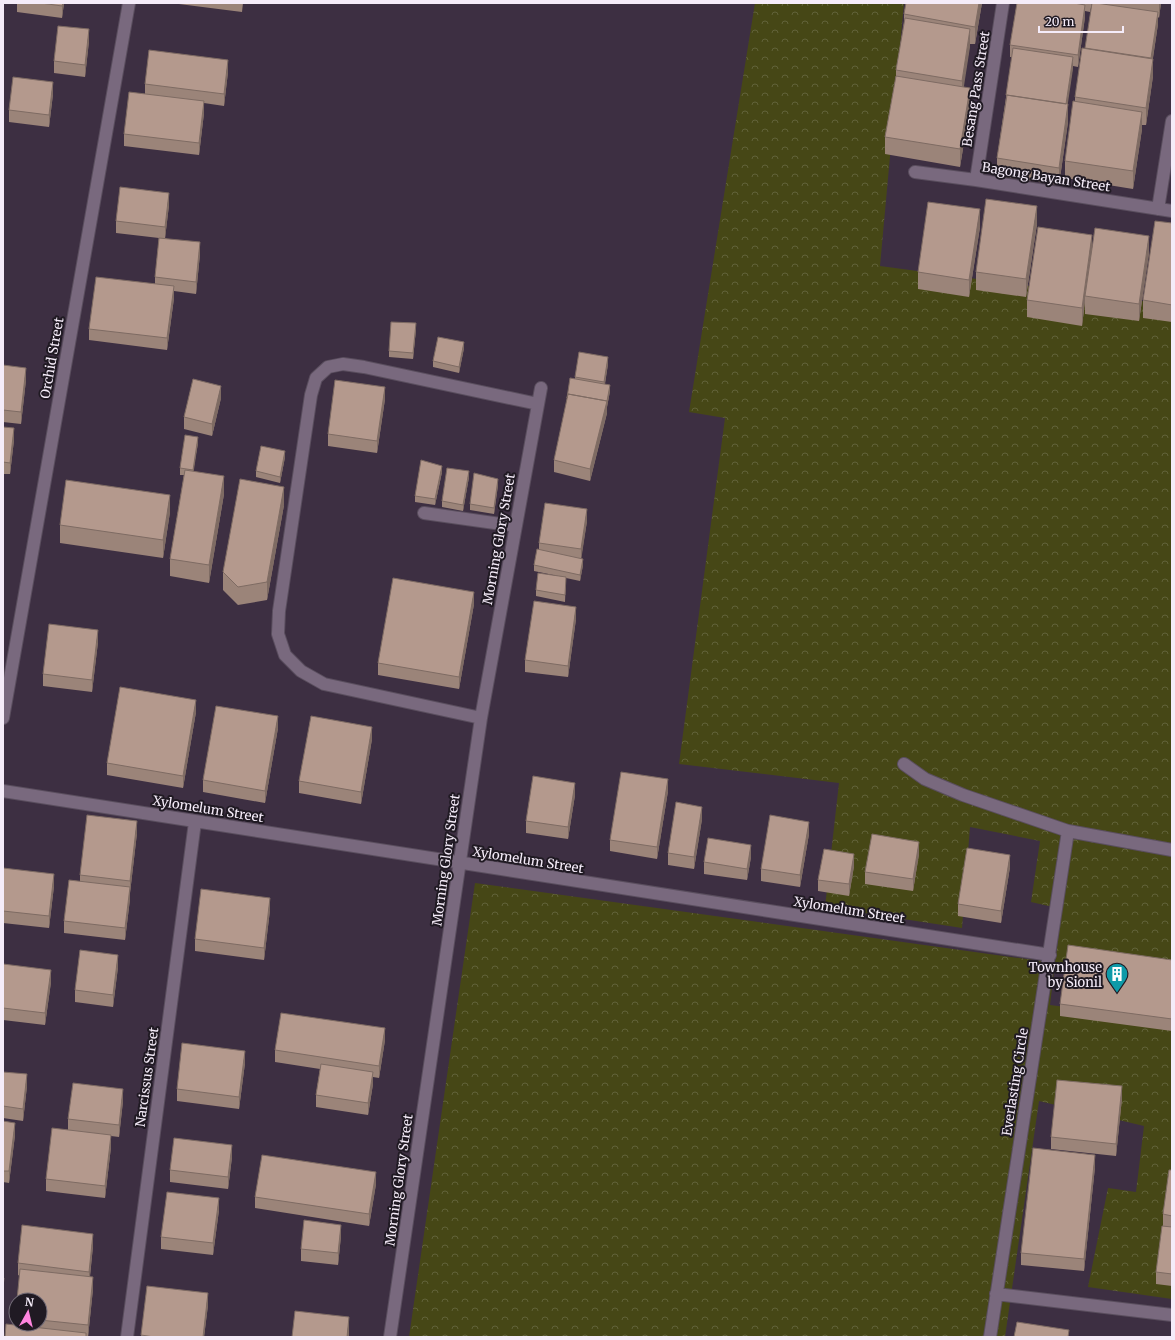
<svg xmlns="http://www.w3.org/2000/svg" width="1175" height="1340" font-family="Merriweather,serif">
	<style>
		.forest { fill: url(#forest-crowns) }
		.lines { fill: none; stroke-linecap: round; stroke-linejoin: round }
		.minor-casing { stroke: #5a4e5e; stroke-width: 14 }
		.minor { stroke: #79697e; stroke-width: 12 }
		.wall { fill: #9b8479 }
		.shaded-wall { fill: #7e6b63 }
		.building { fill: #b4998d; stroke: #7e6b63 }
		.labels { text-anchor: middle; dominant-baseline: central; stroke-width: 4; stroke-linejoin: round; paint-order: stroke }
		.street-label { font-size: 13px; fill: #f5ecf9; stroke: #201a23 }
		.poi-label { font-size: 13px; fill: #f5ecf9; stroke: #201a23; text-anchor: end }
	</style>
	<defs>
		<pattern id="forest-crowns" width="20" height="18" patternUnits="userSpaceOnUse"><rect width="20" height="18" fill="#464716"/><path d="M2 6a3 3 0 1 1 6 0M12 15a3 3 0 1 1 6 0" fill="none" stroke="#616239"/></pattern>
	</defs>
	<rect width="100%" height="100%" fill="#3d2f42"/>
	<path class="forest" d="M755,3H904L880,266L1172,305V979L1055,963L1050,1005L1172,1021V1299L1088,1287L1108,1188L1136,1192L1144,1126L1039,1101L1005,1337H409L475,883L1055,963L1062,909L1031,902L1040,841L970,827L962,928L825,907L839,783L679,764L725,418L689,412Z"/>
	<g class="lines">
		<g class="minor-casing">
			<path id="minor" d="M915,172L976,180L1172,211
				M976,180L1003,3
				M1158,209L1172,121
				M424,513L515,526
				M3,718L129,3
				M481,718L324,684L301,671L285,655L278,634L279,611L311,395L316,378L328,367L343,364L364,367L538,404
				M904,764L925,779L963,795L1068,831L1172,850
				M3,791L1050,955
				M996,1294L1172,1315
				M127,1337L195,822
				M390,1337L481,718L541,388
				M990,1337L1068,831"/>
		</g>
		<use href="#minor" class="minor"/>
	</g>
	<path class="wall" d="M17,3H64L62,18L17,12Z
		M171,3H243L242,12Z
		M906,3H982L975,44H970L963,87L970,106L960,167L885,154V137L896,76V70L904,23V14Z
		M1017,3H1092L1090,12L1085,11V17L1078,67L1073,66L1067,104L1068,122L1059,185L997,176V158L1012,57H1010V45Z
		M1098,3H1161L1159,18L1158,17V24L1153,58V76L1146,125H1142V129L1133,189L1065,178V161L1075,102V97L1085,49Z
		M89,41L85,77L54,73V61Z
		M228,72L224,106L204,103V113L199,155L124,146V134L145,94V84Z
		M53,94L49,127L9,122V110Z
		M169,205L165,238L200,254L196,294L174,291V298L167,350L89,340V329L155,284V277L159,238L116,233V221Z
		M1172,223V322L1143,318V300Z
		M1037,224L1026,297L976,290V272Z
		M980,227L969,297L918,289V272Z
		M1092,250L1149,253L1139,321L1085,314V301L1082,326L1027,317V300Z
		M416,329L413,359L389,357V351Z
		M464,348L459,373L433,367V361Z
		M608,364L605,384L610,391L607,407V413L590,481L554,472V460L575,379V377Z
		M3,365L26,380L21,424L3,422Z
		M221,398L212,436L184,429V417Z
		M385,399L377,453L328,446V434Z
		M3,427L14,440L10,474H3Z
		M198,443L193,471L224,494L209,583L170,576V559L184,475H180V468Z
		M285,457L280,483L256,477V471Z
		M442,472L435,505L415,502V496Z
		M469,477L463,511L442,507V501Z
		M498,485L494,514L470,510V504Z
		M284,505L267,600L238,605L223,590V572Z
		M170,512L163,558L60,543V525Z
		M587,521L581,558L583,565L580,581L566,578L565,602L536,596V590L563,577L534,571V565L539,549V543Z
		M474,604L459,689L378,675V663Z
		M576,619L568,677L525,672V660Z
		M98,642L92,692L43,686V674Z
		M196,712L183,788L107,775V763Z
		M278,728L265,803L203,792V780Z
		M372,739L361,804L299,793V781Z
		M668,791L657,859L610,851V840Z
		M575,795L568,839L526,833V821Z
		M702,819L694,869L668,865V853Z
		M137,833L130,893V899L125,940L64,933V921L80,881V875Z
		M809,834L800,887L761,881V869Z
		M919,854L913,891L865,884V872Z
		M751,857L747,880L704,874V862Z
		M854,866L849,896L818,891V880Z
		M1010,867L1001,923L958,916V904Z
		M3,868L54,886L49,928L3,923Z
		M270,910L264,960L195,951V939Z
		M1172,960V1031L1060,1016V1004Z
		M3,964L51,982L45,1025L3,1020Z
		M118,967L113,1007L75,1002V990Z
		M385,1040L379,1078L373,1077V1084L368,1115L316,1107V1095L320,1069L275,1062V1050Z
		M245,1063L239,1109L177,1101V1089Z
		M3,1072L27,1086L23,1121L3,1118Z
		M1122,1098L1116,1156L1051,1149V1137Z
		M123,1101L119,1137L111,1136V1147L105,1198L46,1191V1179L68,1130V1119Z
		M3,1121L15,1135L9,1183L3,1182Z
		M232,1157L228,1189L170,1182V1170Z
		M1095,1167L1084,1271L1021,1265V1253Z
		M1172,1170V1286L1156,1284V1272L1163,1226V1214Z
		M376,1184L369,1226L255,1208V1197Z
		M219,1210L213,1255L161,1249V1237Z
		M341,1236L338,1265L301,1261V1249Z
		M93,1246L90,1277L93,1289L88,1337H5L15,1325L16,1312V1324H40V1300L20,1276L18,1275V1263Z
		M147,1286L208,1305L204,1337H141Z"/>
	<path class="shaded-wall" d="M63,3H64L62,18V6Z
		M979,3H982L975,44V27Z
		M1159,3H1161L1159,18Z
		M1085,5V17L1078,67V55Z
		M1158,12V24L1151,70V58Z
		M4,25V43L3,48V31Z
		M89,29V41L85,77V65Z
		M970,29V47L962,99V81Z
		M1073,57V69L1066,116V104Z
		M1153,59V76L1146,125V108Z
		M228,60V72L224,106V94Z
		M53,82V94L49,127V115Z
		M970,88V106L960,167V149Z
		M204,101V113L199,155V143Z
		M1068,104V122L1059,185V168Z
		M1142,112V129L1133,189V171Z
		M169,193V205L165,239V227Z
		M1037,206V224L1026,297V279Z
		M980,209V227L969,297V280Z
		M1092,235V253L1085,296V301L1082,326V308Z
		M1149,236V253L1139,321V304Z
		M200,242V254L196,294V282Z
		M174,286V298L167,350V338Z
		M416,323V329L413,359V353Z
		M464,342V348L459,373V367Z
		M608,357V364L604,388V382Z
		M26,368V380L21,424V412Z
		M610,385V391L607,407V413L590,481V469Z
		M221,386V398L212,436V424Z
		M385,387V399L377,453V441Z
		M14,428V440L10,474V463Z
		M198,437V443L193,476V470Z
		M285,451V457L280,483V477Z
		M442,466V472L435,505V499Z
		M469,471V477L463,511V505Z
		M224,476V494L209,583V565Z
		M498,479V485L494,514V508Z
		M284,487V505L267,600V582Z
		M170,495V512L163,558V540Z
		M587,509V521L581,561V549Z
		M583,559V565L580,581V575Z
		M474,592V604L459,689V677Z
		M576,607V619L568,677V666Z
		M98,630V642L92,692V680Z
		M196,700V712L183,788V776Z
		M278,716V728L265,803V791Z
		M372,727V739L361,804V792Z
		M668,779V791L657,859V847Z
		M575,783V795L568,839V827Z
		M702,807V819L694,869V857Z
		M137,821V833L130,893V881Z
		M809,822V834L800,887V875Z
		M919,842V854L913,891V879Z
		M751,845V857L747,880V869Z
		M854,854V866L849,896V884Z
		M1010,855V867L1001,923V911Z
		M54,874V886L49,928V916Z
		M130,887V899L125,940V928Z
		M270,898V910L264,960V948Z
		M118,955V967L113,1007V995Z
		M51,970V982L45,1025V1013Z
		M385,1028V1040L379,1078V1066Z
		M245,1051V1063L239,1109V1097Z
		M373,1072V1084L368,1115V1103Z
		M27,1074V1086L23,1121V1109Z
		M1122,1086V1098L1116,1156V1144Z
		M123,1089V1101L119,1137V1125Z
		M15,1123V1135L9,1183V1171Z
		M111,1135V1147L105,1198V1186Z
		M232,1145V1157L228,1189V1177Z
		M1095,1155V1167L1084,1271V1259Z
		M376,1172V1184L369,1226V1214Z
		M219,1198V1210L213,1255V1243Z
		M341,1225V1236L338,1265V1253Z
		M93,1234V1246L89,1284V1272Z
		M93,1277V1289L88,1337V1325Z
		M4,1278V1290L3,1299V1287Z
		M208,1293V1305L204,1337H203Z
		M349,1317V1337H347Z"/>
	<path class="building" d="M41,3H63L62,6Z
		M906,3H979L975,27L904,14Z
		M1017,3H1074L1085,5L1078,55L1010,45Z
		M1092,3H1096L1158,12L1151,58L1085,48Z
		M905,18L970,29L962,81L896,70Z
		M58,26L89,29L85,65L54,61Z
		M1013,48L1073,57L1066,104L1006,95Z
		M1082,48L1153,59L1146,108L1075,97Z
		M149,50L228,60L224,94L145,84Z
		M896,76L970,88L960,149L885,137Z
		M13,77L53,82L49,115L9,110Z
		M129,92L204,101L199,143L124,134Z
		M1007,95L1068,104L1059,168L997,158Z
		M1073,101L1142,112L1133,171L1065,161Z
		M120,187L169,193L165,227L116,221Z
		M986,199L1037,206L1026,279L976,272Z
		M928,202L980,209L969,280L918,272Z
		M1155,221L1172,223V305L1143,300Z
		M1038,227L1092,235L1082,308L1027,300Z
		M1095,228L1149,236L1139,304L1085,296Z
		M159,238L200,242L196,282L155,277Z
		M96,277L174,286L167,338L89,329Z
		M391,322L416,323L413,353L389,351Z
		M438,337L464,342L459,367L433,361Z
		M579,352L608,357L604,382L575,377Z
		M3,365L26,368L21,412L3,410Z
		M570,378L610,385L607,401L568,394L567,398Z
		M193,379L221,386L212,424L184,417Z
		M335,380L385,387L377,441L328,434Z
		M568,394L607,401L590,469L554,460Z
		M3,427L14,428L10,463L3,462Z
		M185,435L198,437L193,470L180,468Z
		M261,446L285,451L280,477L256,471Z
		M421,460L442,466L435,499L415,496Z
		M447,468L469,471L463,505L442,501Z
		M185,470L224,476L209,565L170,559Z
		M474,473L498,479L494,508L470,504Z
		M240,479L284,487L267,582L238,587L223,572Z
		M66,480L170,495L163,540L60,525Z
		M545,503L587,509L581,549L539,543Z
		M537,549L583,559L580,575L534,565Z
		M538,573L566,577L565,595L536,590Z
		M393,578L474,592L459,677L378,663Z
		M534,601L576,607L568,666L525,660Z
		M49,624L98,630L92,680L43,674Z
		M120,687L196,700L183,776L107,763Z
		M216,706L278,716L265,791L203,780Z
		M311,716L372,727L361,792L299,781Z
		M621,772L668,779L657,847L610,840Z
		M533,776L575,783L568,827L526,821Z
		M676,802L702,807L694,857L668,853Z
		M87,815L137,821L130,881L80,875Z
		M770,815L809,822L800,875L761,869Z
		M872,834L919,842L913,879L865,872Z
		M708,838L751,845L747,869L704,862Z
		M967,848L1010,855L1001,911L958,904Z
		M824,849L854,854L849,884L818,880Z
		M3,868L54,874L49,916L3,911Z
		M69,880L130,887L125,928L64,921Z
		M201,889L270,898L264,948L195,939Z
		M1068,945L1172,960V1019L1060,1004Z
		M80,950L118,955L113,995L75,990Z
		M3,964L51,970L45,1013L3,1008Z
		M281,1013L385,1028L379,1066L275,1050Z
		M182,1043L245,1051L239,1097L177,1089Z
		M321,1064L373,1072L368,1103L316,1095Z
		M3,1072L27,1074L23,1109L3,1106Z
		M1057,1080L1122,1086L1116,1144L1051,1137Z
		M73,1083L123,1089L119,1125L68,1119Z
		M3,1121L15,1123L9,1171H3Z
		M52,1128L111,1135L105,1186L46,1179Z
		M174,1138L232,1145L228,1177L170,1170Z
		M1033,1148L1095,1155L1084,1259L1021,1253Z
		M262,1155L376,1172L369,1214L255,1197Z
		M1169,1170H1172V1216L1163,1214Z
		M167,1192L219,1198L213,1243L161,1237Z
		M304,1220L341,1225L338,1253L301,1249Z
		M22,1225L93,1234L89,1272L18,1263Z
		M1162,1226L1172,1227V1274L1156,1272Z
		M20,1269L93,1277L88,1325L40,1320V1300H17Z
		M3,1278H4L3,1287Z
		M147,1286L208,1293L203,1337H154L141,1335Z
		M295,1311L349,1317L347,1337H292Z
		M1017,1322L1069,1330L1068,1337H1014Z
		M6,1324L86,1333V1337H5Z"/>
	<defs>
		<g id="building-pin" transform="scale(1.15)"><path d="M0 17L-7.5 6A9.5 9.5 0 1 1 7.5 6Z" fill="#0f9aa8" stroke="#201a23"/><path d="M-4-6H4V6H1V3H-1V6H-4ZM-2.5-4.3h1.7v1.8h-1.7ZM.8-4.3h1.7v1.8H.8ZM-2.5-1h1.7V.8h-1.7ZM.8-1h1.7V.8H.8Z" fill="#fff"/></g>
	</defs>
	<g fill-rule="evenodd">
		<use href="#building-pin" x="1117" y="974"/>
	</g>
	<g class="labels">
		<g class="street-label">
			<text transform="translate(976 89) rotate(-81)">Besang Pass Street</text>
			<text transform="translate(1046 177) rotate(9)">Bagong Bayan Street</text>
			<text transform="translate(52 358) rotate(-80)">Orchid Street</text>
			<text transform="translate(499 539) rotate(-80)">Morning Glory Street</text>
			<text transform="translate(208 809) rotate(9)">Xylomelum Street</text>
			<text transform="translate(446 860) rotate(-82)">Morning Glory Street</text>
			<text transform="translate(528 860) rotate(9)">Xylomelum Street</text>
			<text transform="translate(849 910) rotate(9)">Xylomelum Street</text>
			<text transform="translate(147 1077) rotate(-82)">Narcissus Street</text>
			<text transform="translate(1015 1082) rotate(-81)">Everlasting Circle</text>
			<text transform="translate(399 1180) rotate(-82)">Morning Glory Street</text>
		</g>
		<g class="poi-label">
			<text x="1102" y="967">Townhouse<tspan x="1102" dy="15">by Sionil</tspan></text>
		</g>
	</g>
	<rect width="1175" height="1340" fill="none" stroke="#f5ecf9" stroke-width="8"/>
	<g transform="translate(28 1312) rotate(8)"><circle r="19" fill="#201a23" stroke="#756e79"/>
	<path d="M0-3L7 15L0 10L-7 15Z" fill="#ff85df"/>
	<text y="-6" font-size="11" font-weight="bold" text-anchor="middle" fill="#f5ecf9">N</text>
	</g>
	<path d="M1039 26v6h84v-6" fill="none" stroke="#f5ecf9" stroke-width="2"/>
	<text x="1045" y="26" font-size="12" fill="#f5ecf9" stroke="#201a23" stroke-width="3" paint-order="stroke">20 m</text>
</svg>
